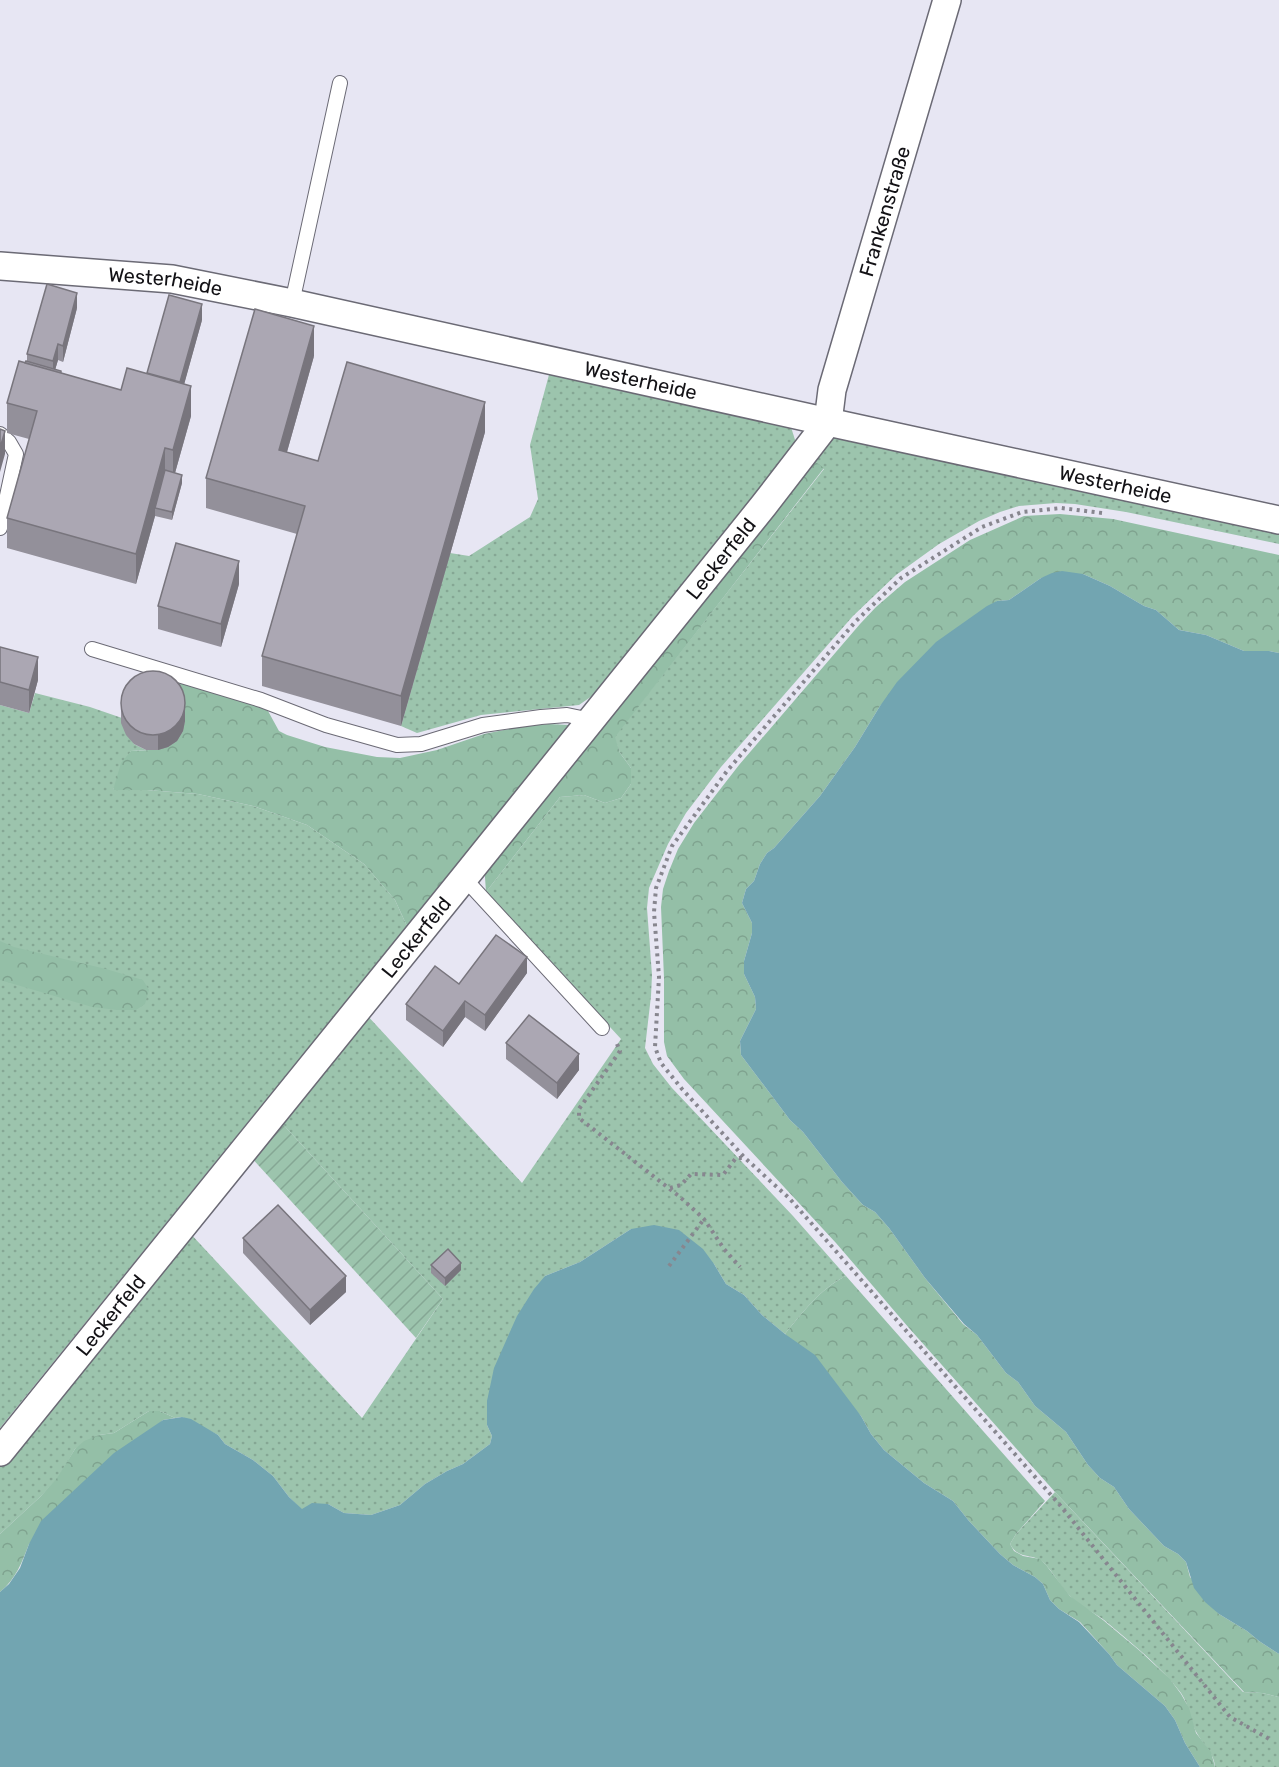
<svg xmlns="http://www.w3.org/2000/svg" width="1279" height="1767" font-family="Rubik,sans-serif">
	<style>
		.grass { fill: url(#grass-dots) }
		.forest { fill: url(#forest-crowns) }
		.garden { fill: url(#garden-furrows) }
		.water { fill: #72a5b1 }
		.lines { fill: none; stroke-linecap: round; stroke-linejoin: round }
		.service-casing { stroke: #6b6a75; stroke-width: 16 }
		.minor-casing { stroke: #6b6a75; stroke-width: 30 }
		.path { stroke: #87868f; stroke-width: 4; stroke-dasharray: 3 4.5; stroke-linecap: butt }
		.service { stroke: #fff; stroke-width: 14 }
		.minor { stroke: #fff; stroke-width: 27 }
		.wall { fill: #93909a }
		.shaded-wall { fill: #78757d }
		.building { fill: #aba7b3; stroke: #78757d; stroke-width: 1.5 }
		.labels { text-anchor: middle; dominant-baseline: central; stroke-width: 5; stroke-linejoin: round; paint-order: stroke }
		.street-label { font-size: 20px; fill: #121115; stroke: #f4f4fe }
	</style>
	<defs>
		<pattern id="grass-dots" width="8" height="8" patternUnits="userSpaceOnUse" patternTransform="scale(1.5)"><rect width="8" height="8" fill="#9cc4ad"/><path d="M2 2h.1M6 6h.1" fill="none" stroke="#85a794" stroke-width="1.8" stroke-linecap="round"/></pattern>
		<pattern id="forest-crowns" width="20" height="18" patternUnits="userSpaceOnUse" patternTransform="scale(1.5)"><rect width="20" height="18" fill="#94bfa7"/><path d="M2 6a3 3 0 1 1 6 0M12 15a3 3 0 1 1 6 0" fill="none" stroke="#7fa38f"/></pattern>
		<pattern id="garden-furrows" width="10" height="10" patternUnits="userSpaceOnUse" patternTransform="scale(1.5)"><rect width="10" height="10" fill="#9cc4ad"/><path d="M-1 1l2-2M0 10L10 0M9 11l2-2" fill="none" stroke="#85a794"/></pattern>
	</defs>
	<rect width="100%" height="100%" fill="#e7e6f3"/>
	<path class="grass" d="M550,371L790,424L796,443L592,696L579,705L481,715L417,733L401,726L450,553L469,556L530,517L538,499L530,445Z
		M832,434L1279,532V544L1126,512L1075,504L1056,503L1019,506L1000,512L979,521L939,544L896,575L853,616L721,767L686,813L668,844L649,888L647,908L652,975L651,996L645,1048L653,1064L672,1088L793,1216L846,1276C820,1289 803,1312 785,1334L762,1315L744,1295L726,1284L714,1264L631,1229L580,1262L545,1276L487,1425L492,1436L490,1444L463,1464L447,1471L425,1484L400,1505L371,1515L344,1513L328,1504L302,1510L289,1497L273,1476L253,1460L225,1444L218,1435L182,1417L175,1418L160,1411H149L114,1433L99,1435L75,1449L58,1478L40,1497L0,1534V1464L188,1231L362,1418L443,1299L279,1120L365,1013L522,1183L621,1039L486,892L560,797L584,795L605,803L621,798L631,784V768L620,753L614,737L824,469L813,460Z
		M35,693L90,707L122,718L134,744L146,750L131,751L113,790H147L198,794L253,806L307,825L364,864L395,900L407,926L0,1428V705L29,713Z
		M1055,1492L1243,1692L1262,1693L1279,1697V1767H1215C1214,1753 1205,1747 1198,1735C1190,1723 1190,1706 1181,1693C1160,1665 1130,1642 1104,1620C1093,1612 1079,1606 1070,1596C1060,1586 1054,1573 1044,1563C1033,1552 1019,1561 1010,1544L1016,1534Z"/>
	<path class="forest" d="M813,460L824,468L615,737L620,753L631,768V784L621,798L605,803L584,795L560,797L486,892L484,863Z
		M1060,514L1113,519L1279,555V653L1269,651H1244L1206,635L1179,630L1156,610L1144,606L1110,586L1083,574L1041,578L1009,600L997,601L880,706L855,747L820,796L774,848L767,853L760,864L754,881L746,889L742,903L752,923V933L744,961V974L755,997L756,1009L740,1041L741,1055L790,1120L803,1132L842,1182L863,1205L875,1212L889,1228L925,1278L963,1324L977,1335L1006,1373L1018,1382L1035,1406L1066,1432L1088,1465L1100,1478L1114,1487L1129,1509L1164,1546L1178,1554L1186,1562L1190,1577L1219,1614L1247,1631L1259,1641L1279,1654V1697L1262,1693L1244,1692L1055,1492L909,1328L836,1243L684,1079L667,1056L664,1042V978L661,907L663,889L669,871L678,849L694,823L739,765L860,624L876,607L905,582L970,540L1024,516Z
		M163,678L257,705L268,711L279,731L287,735L325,747L377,757L400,758L437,750L484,734L524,726L549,724L569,725L407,926L395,900L364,864L307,825L253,806L198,794L147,790H113L121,763L131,751C158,749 177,753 185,721Z
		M0,941L14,947L106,969L143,980L149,990L145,1004L136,1010H117L92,1007L0,980Z
		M846,1276L1045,1501L1016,1534L1010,1544L1014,1551L1023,1556L1040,1559L1046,1565L1070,1596L1103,1620L1140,1651L1170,1679L1181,1694L1189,1708L1196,1733L1211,1752L1215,1767H1200L1185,1743L1175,1720L1165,1706L1117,1665L1109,1654L1080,1622L1059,1609L1050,1600L1043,1584L1035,1577L1013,1565L1000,1554L969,1521L953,1501L924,1483L884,1450L871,1434L861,1416L785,1334C803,1312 820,1289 846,1276Z
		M149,1411H160L175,1418L163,1420L29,1544C22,1562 16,1579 0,1592V1534L40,1497L57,1478L75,1449L84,1441L99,1435L114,1433Z"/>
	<path class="garden" d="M279,1120L443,1299L416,1338L250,1156Z"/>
	<path class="water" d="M1062,571L1083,574L1110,586L1144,606L1156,610L1179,630L1206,635L1244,651H1269L1279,653V1654L1259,1641L1247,1631L1219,1614L1205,1602L1194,1588L1186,1562L1178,1554L1164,1546L1129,1509L1114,1487L1100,1478L1088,1465L1066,1432L1035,1406L1018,1382L1006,1373L977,1335L964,1324L925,1278L889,1228L875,1212L863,1205L842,1182L803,1132L790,1120L741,1055L740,1041L756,1009L755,997L744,974V961L752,933V923L742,903L746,889L754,881L760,864L767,853L774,848L820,796L855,747L880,706L897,682L936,642L987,606L997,601L1009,600L1041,578L1052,573Z
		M654,1225L679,1230L703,1249L714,1264L726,1284L744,1295L762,1315L785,1334L815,1355L861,1416L871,1434L884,1450L924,1483L953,1501L969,1521L1000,1554L1013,1565L1035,1577L1043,1584L1050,1600L1059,1609L1079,1622L1109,1654L1117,1665L1165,1706L1175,1720L1185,1743L1200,1767H0V1592L9,1584L20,1568L29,1544L41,1521L114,1453L163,1420L182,1417L191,1419L218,1435L225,1444L253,1460L273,1476L289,1497L302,1509L312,1503L328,1504L344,1513L371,1515L400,1505L425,1484L447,1471L463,1464L490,1444L492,1436L487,1425V1401L494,1368L517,1316L534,1289L545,1276L580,1262L631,1229Z"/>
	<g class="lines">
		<g class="service-casing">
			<path id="service" d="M292,303L340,83
				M0,434L9,442L16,454L0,528
				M92,649L261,700L326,725L397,745L421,744L483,725L541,717L567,715L591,720
				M464,878L602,1028"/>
		</g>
		<g class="minor-casing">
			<g id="minor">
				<path id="s1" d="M0,266L172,279L292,303L828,422L1279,520"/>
				<path id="s2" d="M0,1452L464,878L764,505L828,422L832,390L947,0"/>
			</g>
		</g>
		<path class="path" d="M1102,513L1061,508L1022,512L982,527L901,578L856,621L727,771L672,846L656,888L654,912L659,977L655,1047L661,1063L682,1089L745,1158L789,1198L1059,1504L1230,1717L1271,1740
			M617,1044L620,1051L579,1109V1118L680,1197L704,1219L724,1249L740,1267
			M670,1188L681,1185L691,1174L723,1175L736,1158H744
			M669,1266L704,1219"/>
		<use href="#service" class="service"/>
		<use href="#minor" class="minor"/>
	</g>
	<path class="wall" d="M77,308L63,362L58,360L55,370L61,373L121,390L147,373L202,320L184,384L191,416L175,473L182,483L172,520L155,516L136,584L7,548V518L29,439L7,433V403L25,363L27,362V354Z
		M314,356L287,452L318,461L485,432L401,726L262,686V656L297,534L206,508V478Z
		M239,584L221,647L158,629V606Z
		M0,647L38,680L29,713L0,705Z
		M121,707L185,721L183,731L177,741L168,747L158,750H146L134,744L126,735L121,723Z
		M527,973L485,1031L465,1017L443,1047L406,1020V1004L459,984Z
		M506,1043L579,1070L557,1099L506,1059Z
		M243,1238L346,1292L310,1325L243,1253Z
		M431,1265L461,1270L445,1286L431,1273Z"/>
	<path class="shaded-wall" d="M77,293V308L63,362V346Z
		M202,304V320L177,410V394Z
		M314,326V356L279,480V450Z
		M58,344V360L53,377V361Z
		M191,386V416L173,480V450Z
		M485,402V432L401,726V696Z
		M5,431V454L0,472V448Z
		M165,448V478L155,508V516L136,584V554Z
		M182,475V483L172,520V512Z
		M239,561V584L221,647V624Z
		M38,657V680L29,713V690Z
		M185,706V721L183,731L177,741L168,747L158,750V734Z
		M527,957V973L485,1031V1015Z
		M465,1001V1017L443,1047V1031Z
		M579,1054V1070L557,1099V1083Z
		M461,1263V1270L445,1286V1278Z
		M346,1276V1292L310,1325V1310Z"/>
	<path class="building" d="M47,284L77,293L63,346L58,344L53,361L27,354Z
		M169,295L202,304L180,382L147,373Z
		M255,309L314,326L279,450L318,461L347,362L485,402L401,696L262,656L305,506L206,478Z
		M19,361L121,390L127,368L191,386L173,450L165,448L136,554L7,518L37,411L7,403Z
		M26,361L61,371V373L25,363Z
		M0,429L5,431L0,448Z
		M165,470L182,475L172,512L155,508Z
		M176,543L239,561L221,624L158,606Z
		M0,647L38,657L29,690L0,682Z
		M121 703a32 32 0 1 1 64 0a32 32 0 1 1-64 0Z
		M496,935L527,957L485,1015L465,1001L443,1031L406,1004L435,966L459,984Z
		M529,1015L579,1054L557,1083L506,1043Z
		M278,1205L346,1276L310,1310L243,1238Z
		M448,1249L461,1263L445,1278L431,1265Z"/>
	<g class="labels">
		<g class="street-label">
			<text stroke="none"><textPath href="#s2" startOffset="1540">Frankenstraße</textPath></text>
			<text stroke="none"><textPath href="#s1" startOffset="166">Westerheide</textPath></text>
			<text stroke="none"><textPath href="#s1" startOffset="652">Westerheide</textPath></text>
			<text stroke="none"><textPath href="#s1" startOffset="1138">Westerheide</textPath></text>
			<text stroke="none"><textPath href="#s2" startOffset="1148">Leckerfeld</textPath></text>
			<text stroke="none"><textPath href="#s2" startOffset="662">Leckerfeld</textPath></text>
			<text stroke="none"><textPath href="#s2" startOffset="176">Leckerfeld</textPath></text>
		</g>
	</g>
</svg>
